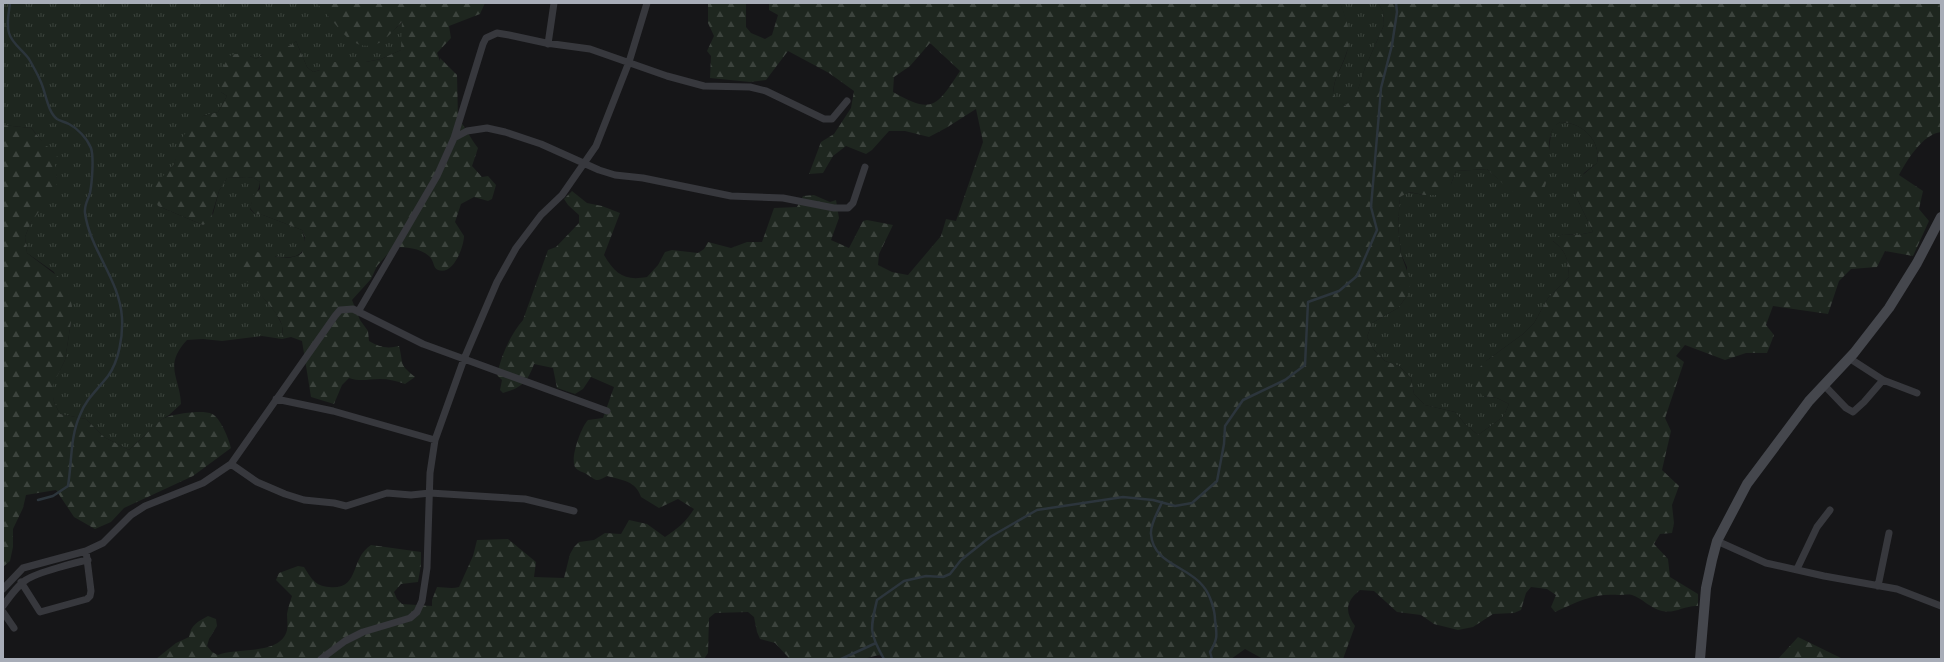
<svg xmlns="http://www.w3.org/2000/svg" width="1944" height="662" font-family="'Archivo Narrow',sans-serif">
	<style>
		.grass { fill: url(#grass-tufts) }
		.forest { fill: url(#forest-firs); fill-rule: evenodd }
		.lines { fill: none; stroke-linecap: round; stroke-linejoin: round }
		.stream { stroke: #2c353c; stroke-width: 2.5 }
		.minor { stroke: #37383d; stroke-width: 7 }
		.secondary { stroke: #45474d; stroke-width: 10 }
	</style>
	<defs>
		<pattern id="grass-tufts" width="24" height="20" patternUnits="userSpaceOnUse"><rect width="24" height="20" fill="#1e261f"/><path d="M3 7l-1-3M5 7V3M7 7l1-3M15 17l-1-3M17 17v-4M19 17l1-3" fill="none" stroke="#3c433d"/></pattern>
		<pattern id="forest-firs" width="22" height="20" patternUnits="userSpaceOnUse"><rect width="22" height="20" fill="#1e261f"/><path d="M5 1l3.5 6h-7zM16 11l3.5 6h-7z" fill="#3c433d"/></pattern>
	</defs>
	<rect width="100%" height="100%" fill="#161618"/>
	<path class="grass" d="M3,3H316L325,9L329,17L385,38L408,17L401,50L381,59L366,62H320V70L313,72L307,67L296,41C285,52 268,49 256,59L250,56L221,92L227,96L218,112L203,116L179,149L174,165L157,183L158,206L203,225L213,214L219,191L227,178L247,177L254,178L260,182C259,192 252,198 250,209L255,214L263,215L302,230C311,255 296,260 275,256L252,284L276,313L282,325V339L262,336L222,341L203,339L187,340C163,366 180,377 181,404L169,415L161,420L129,450L104,437L86,419L60,414L54,402L51,388L65,360L71,322L54,272L27,253L25,237L30,224L57,179C54,159 45,143 31,128L3,125Z
		M1340,3H1378L1383,11L1384,25L1365,68L1356,96L1345,106L1333,96C1334,76 1340,72 1346,55C1352,38 1346,18 1340,3Z
		M1560,122C1582,122 1602,141 1597,163L1584,173L1574,192L1593,232L1578,235L1563,234L1553,241C1567,252 1568,259 1569,277L1548,298L1534,323L1523,334L1486,361L1483,396L1497,398L1509,404L1503,417L1478,435L1465,424L1455,412L1425,405L1414,394L1411,378L1399,366L1385,361L1374,350L1367,337L1372,323L1398,308L1407,296V267L1401,254L1398,225L1400,197L1408,192L1424,195L1451,184L1456,171L1487,169L1498,179L1545,186L1551,133L1554,126Z"/>
	<path class="forest" d="M316,3H485L480,14L449,26L451,38L437,53L440,61V58L457,75L458,118C466,128 470,138 478,148L472,166L482,177L488,176L496,185L492,199L488,201L474,197L461,204L455,222L464,236C464,247 453,276 438,270C433,268 434,261 430,257C421,248 406,247 394,247L377,266L371,279L352,300L360,320L368,331L369,341C379,347 387,349 399,346C404,365 398,363 415,377L405,384C397,381 389,379 380,379C368,379 361,382 349,378L342,385L334,404L311,397L302,341L291,337L282,339C282,335 283,330 282,326C280,312 250,285 240,274L239,266L246,251C265,250 285,265 302,253L305,237L302,230L263,215L255,214L250,208L254,194L260,189V182L254,178L247,177L227,178L219,191L210,221L203,225L158,206L151,188L174,165L180,141L196,118L218,112L227,96L221,92L218,77L229,56C239,52 247,54 256,59C262,55 269,50 276,48C286,46 287,49 296,41L307,67L313,72L320,70V62H366L381,59L401,50L402,22C395,28 388,38 379,43C349,57 334,16 316,3Z
		M708,3H746V27L751,33L765,39L772,35L778,15L769,10V3H1340C1347,19 1353,37 1346,54C1340,72 1334,76 1333,95L1345,106L1356,95L1365,68L1384,25L1383,11L1378,3H1941V132C1923,134 1907,160 1899,175L1923,191L1919,209L1929,221L1913,256L1885,251L1877,267L1851,269L1839,281L1828,314L1773,306L1766,325L1774,335L1767,353H1746L1725,360L1685,345L1676,356L1684,362L1665,418L1671,431L1662,470L1679,486L1672,505L1674,523L1672,533L1660,534L1654,544L1668,559L1670,577L1698,594V606C1685,605 1675,614 1662,611C1651,609 1642,598 1632,595C1628,594 1623,595 1619,595C1593,593 1579,601 1555,612L1551,607L1556,595L1547,589L1531,587L1526,593L1521,610L1514,613L1493,614L1473,627L1458,630L1434,624L1421,615L1397,612L1374,591L1360,590C1345,602 1345,612 1355,626L1343,659H1263L1245,649L1231,659H886L879,655L863,659H788V657L775,643L760,639L757,632L754,617L748,612L715,613L709,618L708,653L704,659H156L176,643L189,637C191,624 198,622 208,616L216,619L217,626L209,639L207,646L212,652L218,655C236,647 281,656 287,630C288,625 287,619 287,614C288,608 290,602 292,596L276,580L279,573L298,566L304,567C311,578 315,586 329,587C361,590 349,559 371,545L421,552V565L418,582L401,584L394,592L397,599L402,604L432,606V600L437,587C445,587 451,589 459,587L473,556L477,540L508,539L536,562L534,577L564,578L570,554L574,547L579,542L594,540L605,533L621,534L629,520L647,524L665,537C677,529 686,522 694,509L678,499L659,508L641,497C636,481 622,480 607,476C596,482 597,481 588,475C584,472 577,471 575,467C570,458 581,427 588,420L603,418L614,387L591,377L583,389L575,394L557,388L553,368L534,364C528,381 522,388 503,393L500,390L502,380L497,375C501,356 510,335 523,320L548,250L556,247L579,223V215L568,205L564,199L572,191L587,203L602,206L620,213L604,255C616,275 625,281 647,277L658,265L665,252L672,250L698,253L704,249L708,242L731,248L747,242H762L774,208L797,207L803,196L814,195L830,202L836,200L839,218L831,240L849,248L863,221L867,220L893,225L879,254L878,265L892,272L908,275L941,236L946,219L956,221L983,142L976,109L946,128L929,137L905,131H889L872,150L866,154L846,146L833,156L823,173L809,174L821,142L834,134L851,108L854,91L829,73L788,51L766,80L750,82L710,78L711,56L707,51L714,36L708,23ZM930,43L960,71C937,106 933,115 893,92L894,77L910,66ZM1560,122C1582,122 1602,141 1597,163L1579,178L1574,192L1593,232L1578,235L1563,234L1552,240C1567,252 1568,259 1569,277L1548,298L1534,323L1523,334L1486,361L1476,371L1473,386L1483,396L1497,398L1509,404L1503,417L1478,435L1465,424L1455,412L1425,405L1414,394L1411,378L1399,366L1385,361L1374,350L1367,337L1372,323L1398,308L1407,296L1411,282L1401,254L1398,225L1400,197L1409,192L1424,195H1441L1451,184L1456,171L1487,169C1517,197 1546,223 1549,161C1550,146 1546,131 1560,122Z
		M3,125L31,128L46,146L54,149L58,158L55,164L57,179L56,188L30,224L25,237L27,253L60,278L68,291L72,306L71,322L65,360L52,387L54,402L60,414L86,419L104,437L129,450C140,441 150,429 161,420C168,414 203,409 212,414C220,417 229,439 231,448L193,476L124,508L111,522L95,529L74,517L56,490L26,495L23,508L13,529V547L10,561L3,567Z
		M1798,637L1843,659H1778Z"/>
	<g class="lines">
		<path class="stream" d="M10,3C9,12 6,23 9,33C12,44 23,50 29,59C33,66 37,73 40,80C46,92 47,111 57,119C60,121 65,122 69,124C77,128 87,138 91,148C94,157 92,183 90,193C88,200 84,205 85,213C90,250 120,280 122,318C123,336 119,361 108,376C98,389 86,399 80,415C70,437 72,462 68,486L53,496L38,500
			M1162,502C1158,512 1150,524 1151,534C1153,564 1188,566 1203,586C1210,594 1215,610 1215,620C1217,635 1218,639 1210,652L1212,659
			M841,659L876,643
			M884,659C869,633 870,629 877,600L904,581L926,576L943,577L950,574L961,560L990,537L1037,510L1123,497L1153,500L1175,506L1192,503L1217,481L1224,444L1225,426L1243,400L1285,380L1305,365L1308,302L1339,291L1357,276L1377,230L1371,207L1379,113L1381,88L1392,45L1397,12L1396,3"/>
		<path class="minor" d="M548,44L554,3
			M454,138L483,44L486,38L497,33L509,35L546,43L590,49L667,76L704,86L750,87L766,91L824,119H832L847,101
			M358,312L437,176L454,138L467,131L487,128L505,132L541,144L599,170L615,175L643,178L731,196L783,198L834,208H848L853,203L865,167
			M1883,380L1917,393
			M1824,385L1846,408L1853,412L1864,402L1883,380L1849,358
			M276,399L333,411L435,440
			M231,464L257,482L285,494L304,500L334,503L346,506L387,493L411,495L430,493L525,499L574,511
			M1717,541L1766,563L1824,576L1897,589L1941,606
			M1797,569L1817,527L1830,510
			M21,582L40,612L87,599L90,596L91,591L86,551
			M1878,586L1889,533
			M3,589L23,568L86,551L103,543L131,515L145,506L203,483L231,464L335,316L340,310L353,309L423,344L607,411
			M3,606C22,579 26,577 57,568C67,565 77,562 88,560
			M3,612L14,628
			M321,659L345,641L363,632L410,618L417,612L422,601L427,568L430,473L435,440L464,359L497,282L516,248L541,215L562,195L596,146L629,62L647,3"/>
		<path class="secondary" d="M1700,659L1706,588L1712,560L1717,541L1747,484L1809,401L1854,353L1889,308L1917,263L1941,217"/>
	</g>
	<rect width="1944" height="662" fill="none" stroke="#a8adb8" stroke-width="8"/>
</svg>
